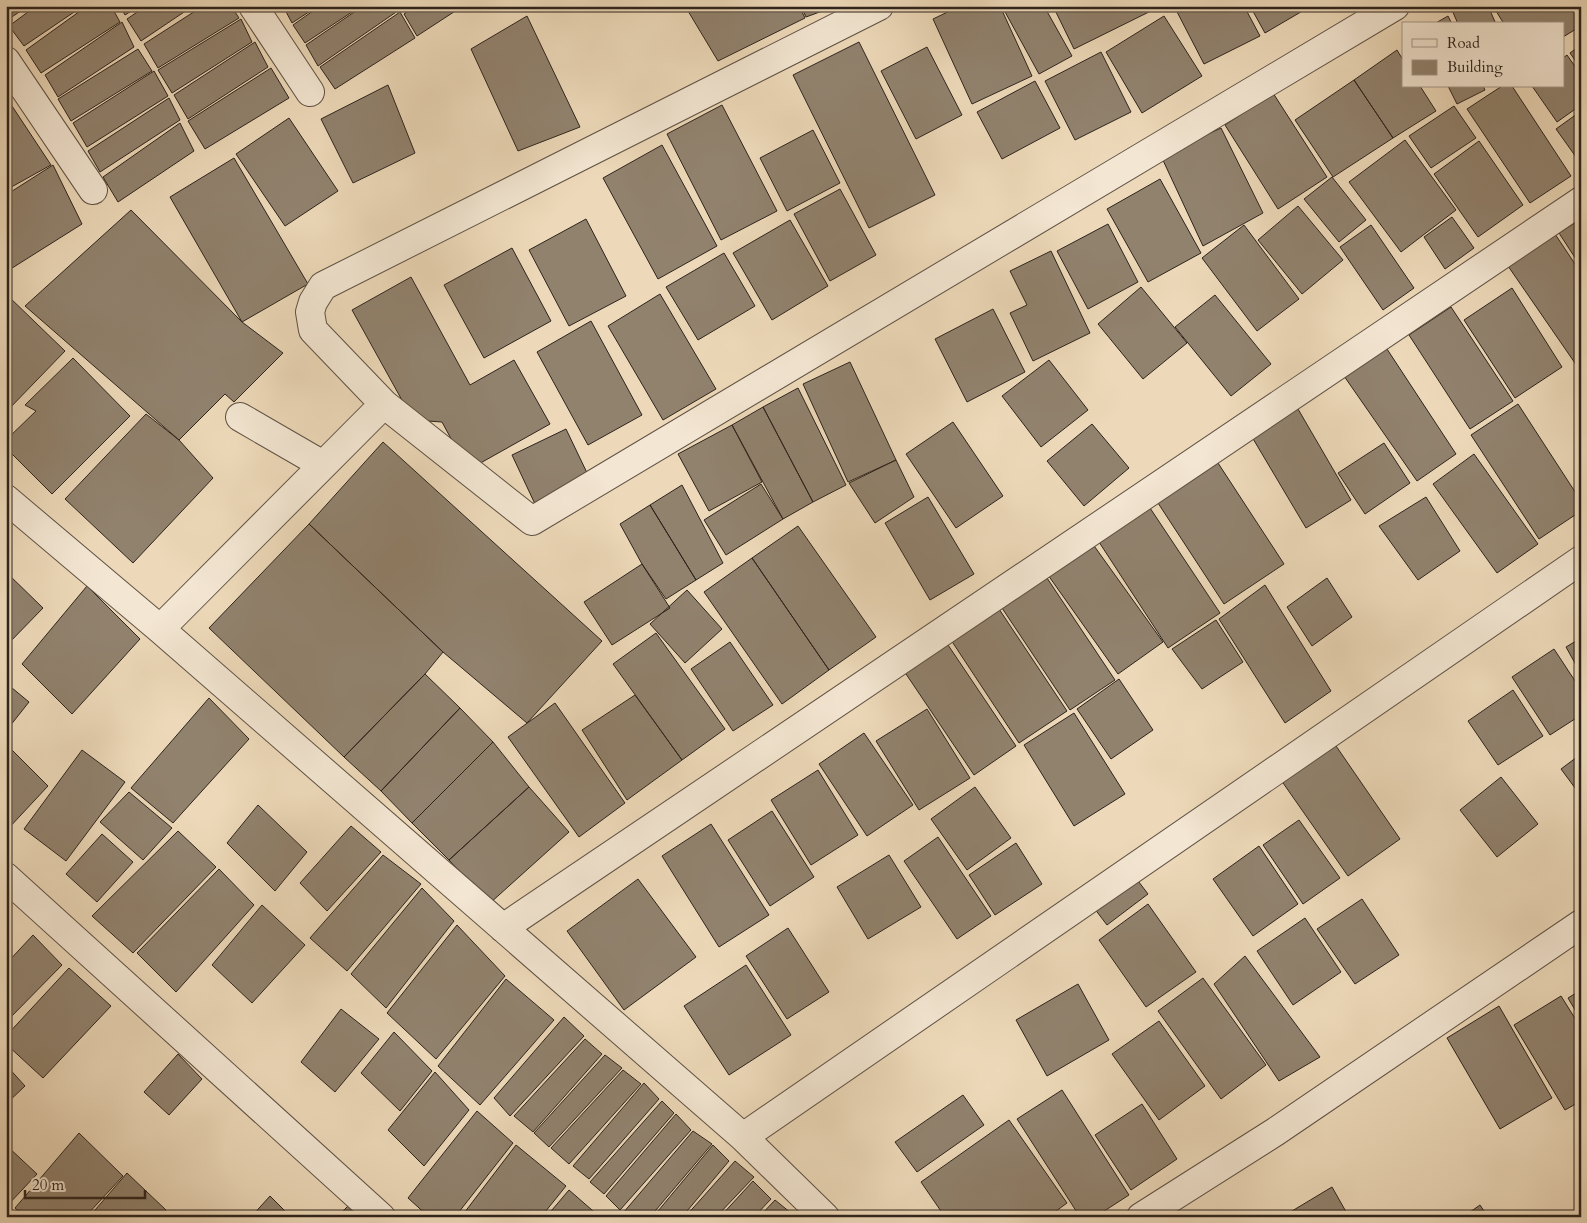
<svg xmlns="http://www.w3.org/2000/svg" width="1587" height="1223" font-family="Cardo,serif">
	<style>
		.building { fill: #91826e; stroke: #2e241d }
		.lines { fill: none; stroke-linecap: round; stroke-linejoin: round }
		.minor-casing { stroke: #5e5144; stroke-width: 30 }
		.minor { stroke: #f3e6d2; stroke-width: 28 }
	</style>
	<rect width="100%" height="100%" fill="#edd9b9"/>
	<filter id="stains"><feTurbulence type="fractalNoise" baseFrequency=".004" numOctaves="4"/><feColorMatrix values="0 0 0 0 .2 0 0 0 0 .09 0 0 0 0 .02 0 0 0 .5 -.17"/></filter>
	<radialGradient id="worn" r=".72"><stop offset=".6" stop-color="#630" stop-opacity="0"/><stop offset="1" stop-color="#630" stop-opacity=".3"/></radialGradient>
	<path class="building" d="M6,6H28L6,21Z
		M36,6H83L24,46L9,26Z
		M87,6H111L120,22L41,73L26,50Z
		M120,6H139L125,15Z
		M146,6H193L141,41L127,19Z
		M203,6H231L239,18L158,68L144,44Z
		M283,6H318L292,23Z
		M320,6H361L305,43L293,25Z
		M363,6H397L399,10L318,66L306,45Z
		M415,6H463L417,36L404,14Z
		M685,6H799L805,18L718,61Z
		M801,6H836L806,17Z
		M960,6H1000L1032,76L972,104L933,19Z
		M1010,6H1044L1072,56L1039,74L1004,10Z
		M1053,6H1161L1074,49Z
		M1174,6H1244L1260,36L1204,64Z
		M1250,6H1311L1265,33Z
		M1461,6H1488L1496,24H1458L1452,10Z
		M1493,6H1581V26L1563,37V24H1504Z
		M400,12L415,38L335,89L320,67Z
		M527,16L580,127L518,151L471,49Z
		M1164,16L1202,76L1142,113L1106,52Z
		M1448,16L1452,24H1434Z
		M241,19L252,42L172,93L158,70Z
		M122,22L134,47L58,97L45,75Z
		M255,42L268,67L188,119L174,95Z
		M859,42L935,195L869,228L793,75Z
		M1581,45V69L1570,53Z
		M927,47L962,115L916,139L881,71Z
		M138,49L152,71L71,121L58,99Z
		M1397,50L1403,60V86H1420L1436,111L1393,138L1354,80Z
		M1101,52L1131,112L1075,140L1045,81Z
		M1567,55L1581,75V105L1557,122L1532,86H1563V58Z
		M271,68L289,98L205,149L188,121Z
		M154,71L168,96L87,147L73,123Z
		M1354,80L1393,138L1333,177L1295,120Z
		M1035,81L1060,128L1002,159L977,112Z
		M388,85L415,153L353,183L321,119Z
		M1448,86H1483L1485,90L1457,104Z
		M1502,86H1512L1571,176L1530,203L1467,109Z
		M1273,93L1327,177L1278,209L1225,125Z
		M169,98L180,120L100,172L88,151Z
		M722,105L777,211L721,240L667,134Z
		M12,106L51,165L6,190V110Z
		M1454,106L1476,138L1431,168L1409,136Z
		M1581,111V164L1556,129Z
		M289,118L338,191L285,226L236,154Z
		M180,123L194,151L118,202L103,177Z
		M1221,128L1263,213L1203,246L1161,156Z
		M813,130L840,183L787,211L760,158Z
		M1405,140L1456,210L1401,252L1349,182Z
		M1479,141L1523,205L1478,237L1434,174Z
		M662,145L717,246L658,279L603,178Z
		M234,158L308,284L242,322L170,197Z
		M53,165L82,224L9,270L6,266V195Z
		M1332,177L1366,220L1339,242L1304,199Z
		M1160,179L1201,253L1148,282L1107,209Z
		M840,189L876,255L830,281L794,214Z
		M1298,206L1343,260L1302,294L1258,240Z
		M131,210L242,322L283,353L234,402L225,394L179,440L25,306Z
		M1452,217L1474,248L1445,269L1424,237Z
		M586,219L626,296L569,326L529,250Z
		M1581,219V267L1559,233Z
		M790,220L828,286L772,320L733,253Z
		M1108,224L1138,282L1088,309L1057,251Z
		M1244,225L1299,299L1257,331L1202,258Z
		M1371,225L1414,288L1383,310L1340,247Z
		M1555,234L1581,273V364L1577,366L1508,266Z
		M512,248L551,321L484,358L444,285Z
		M1051,251L1090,333L1033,361L1010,313L1027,305L1010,271Z
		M724,253L755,306L698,340L666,287Z
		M411,277L470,385L514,360L550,424L468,470L442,422L413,420L352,310Z
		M1141,287L1187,343L1143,379L1098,324Z
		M1512,288L1562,367L1515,398L1464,320Z
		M6,294L65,351L6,412Z
		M660,294L716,389L663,420L608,326Z
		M1215,295L1271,364L1231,396L1175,327Z
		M1451,307L1513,401L1470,429L1409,335Z
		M993,309L1025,372L967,402L935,339Z
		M591,321L642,415L588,445L537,352Z
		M1385,346L1456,454L1417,481L1344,376Z
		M73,358L130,416L52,494L6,448V440L36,411L25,405Z
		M1049,360L1088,410L1041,447L1002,396Z
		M850,362L896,460L848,482L803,384Z
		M798,388L846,485L813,502L763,407Z
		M1518,404L1581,501V511L1539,539L1471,435Z
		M763,407L813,502L783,519L732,425Z
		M1298,409L1351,500L1306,528L1252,437Z
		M146,414L179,440L213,478L133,563L65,499Z
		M953,422L1003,496L956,528L906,454Z
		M1092,424L1129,468L1084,506L1047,461Z
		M732,425L762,482L709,511L678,454Z
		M566,429L589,477L535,504L512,455Z
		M383,442L602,641L527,723L443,652L309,524Z
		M1384,443L1410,483L1365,514L1338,473Z
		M1474,454L1538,544L1497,573L1433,484Z
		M896,460L914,497L875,523L849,483Z
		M1218,463L1284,564L1224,604L1158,503Z
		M761,484L783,519L726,555L704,520Z
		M682,485L723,563L696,580L650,505Z
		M928,497L974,574L930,600L885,523Z
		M1426,497L1460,551L1418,580L1379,526Z
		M650,505L696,580L666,599L642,564L620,524Z
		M1150,508L1220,613L1168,648L1099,542Z
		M309,524L443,652L425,674L344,757L209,628Z
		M798,526L876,637L829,670L752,558Z
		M1092,543L1163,642L1118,674L1048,575Z
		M752,558L829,670L782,704L704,592Z
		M642,564L670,608L612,645L584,602Z
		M6,572L43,608L6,646Z
		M1045,575L1115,680L1070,710L1000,605Z
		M1327,578L1352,617L1312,646L1287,607Z
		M1265,585L1331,691L1285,723L1219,619Z
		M87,586L140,639L72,714L22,664Z
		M687,590L722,629L685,663L650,624Z
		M997,606L1067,711L1019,743L949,637Z
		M1216,620L1243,662L1202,689L1172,649Z
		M656,633L725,729L682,760L613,664Z
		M1581,638V674L1566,647Z
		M944,639L1016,746L974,775L902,668Z
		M730,642L773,705L733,731L691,669Z
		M1554,649L1581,690V715L1550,735L1512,677Z
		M425,674L460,708L381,791L344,757Z
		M1119,679L1153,730L1111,759L1077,709Z
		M6,683L29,702L6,731Z
		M1513,690L1543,736L1498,765L1468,721Z
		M635,695L682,760L627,800L582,730Z
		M209,698L249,739L173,823L131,788Z
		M555,703L625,803L579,837L508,737Z
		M460,708L493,742L412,823L381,791Z
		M927,709L970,778L919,810L876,741Z
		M1074,713L1125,794L1074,826L1024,745Z
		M864,733L913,805L867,836L819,764Z
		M493,742L529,787L449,860L412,823Z
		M1334,743L1400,839L1348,876L1281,780Z
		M6,744L48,786L6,831Z
		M82,750L125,782L66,861L24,829Z
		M1581,754V796L1561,769Z
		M818,770L858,835L811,865L771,800Z
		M1501,777L1538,824L1497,857L1460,810Z
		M529,787L569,832L489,904L449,860Z
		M975,787L1011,838L967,870L931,819Z
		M129,792L172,828L143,860L100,822Z
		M258,805L307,852L275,891L227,843Z
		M772,811L814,877L770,906L728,840Z
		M1299,820L1340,878L1303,904L1263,845Z
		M711,824L769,915L719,947L662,856Z
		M351,826L381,852L327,911L300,883Z
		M178,831L216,867L133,953L92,916Z
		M102,834L133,862L97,902L66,874Z
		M938,837L991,916L957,939L904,861Z
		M1016,843L1042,884L995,915L969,875Z
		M1259,846L1298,904L1253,936L1213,879Z
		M383,855L421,884L347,971L310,938Z
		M889,855L921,907L868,939L837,887Z
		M219,869L254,905L176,992L137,953Z
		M1132,873L1148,894L1107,925L1091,904Z
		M638,879L696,957L624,1010L567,931Z
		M422,888L454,921L386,1008L351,974Z
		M1362,899L1399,955L1355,984L1317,929Z
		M1148,904L1196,972L1146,1007L1099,940Z
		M262,905L305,945L252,1003L212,965Z
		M1305,918L1341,972L1293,1005L1257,951Z
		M457,925L505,976L436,1059L387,1013Z
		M788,928L829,992L787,1019L746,956Z
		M33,935L62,965L6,1022V964Z
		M1245,956L1320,1057L1279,1081L1214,984Z
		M746,965L791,1035L729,1075L684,1006Z
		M69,968L111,1006L43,1078L6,1044V1036Z
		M1203,978L1266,1065L1221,1099L1158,1011Z
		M506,979L554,1020L480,1105L438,1066Z
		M1078,984L1109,1040L1047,1076L1016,1020Z
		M1581,990V1020L1568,998Z
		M1561,996L1581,1028V1101L1565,1110L1514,1025Z
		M1499,1006L1552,1098L1500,1129L1447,1038Z
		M341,1009L379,1039L335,1092L301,1062Z
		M564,1017L584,1036L510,1116L494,1098Z
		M1159,1021L1205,1086L1159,1120L1112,1054Z
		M394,1032L432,1071L400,1111L361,1073Z
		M585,1039L602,1054L533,1132L514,1116Z
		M178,1054L202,1079L169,1115L144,1092Z
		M605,1055L622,1068L549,1147L534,1133Z
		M6,1065L25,1086L6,1104Z
		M623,1070L641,1084L569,1164L551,1148Z
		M435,1072L469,1110L424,1166L388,1130Z
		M644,1083L659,1099L589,1179L573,1166Z
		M1062,1090L1129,1195L1095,1217H1080L1017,1119Z
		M963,1095L984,1125L917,1172L895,1142Z
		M662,1101L674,1113L604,1194L590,1182Z
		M1142,1104L1177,1159L1131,1190L1095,1135Z
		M477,1111L513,1143L455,1217H429L408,1198Z
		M676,1114L691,1130L620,1210L606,1196Z
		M1009,1120L1067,1203L1048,1217H945L921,1182Z
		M693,1131L712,1144L650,1217H628L623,1213Z
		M79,1133L123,1176L85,1217H25L15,1208Z
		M6,1145L37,1174L6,1207Z
		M516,1145L566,1186L541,1217H461Z
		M713,1145L729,1161L682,1217H653Z
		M735,1161L754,1177L716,1217H685Z
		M127,1173L166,1210L159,1217H89Z
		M753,1181L771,1199L754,1217H720Z
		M1332,1187L1349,1217H1282Z
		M569,1190L600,1217H546Z
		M270,1196L291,1217H251Z
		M775,1200L796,1217H759Z
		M349,1205L359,1217H337Z
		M1480,1205L1488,1217H1463Z"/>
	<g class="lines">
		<g class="minor-casing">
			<path id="minor" d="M253,6L310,92
				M6,61L93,190
				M384,404L313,330L310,312L313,302L323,286L879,6
				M240,417L323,465
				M6,499L160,629L743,1137L825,1217
				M160,629L384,404L532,521L1395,6
				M6,877L381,1217
				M503,928L1581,201
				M743,1137L1581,560
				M1141,1217L1275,1132L1581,924"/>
		</g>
		<use href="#minor" class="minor"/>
	</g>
	<rect width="1587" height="1223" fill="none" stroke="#edd9b9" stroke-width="25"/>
	<rect x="8" y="8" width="1572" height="1208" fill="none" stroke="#2e241d" stroke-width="2.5"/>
	<rect x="12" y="12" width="1562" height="1198" fill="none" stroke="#2e241d"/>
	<rect x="1402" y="22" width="162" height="65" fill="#f3e6d2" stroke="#a4988a"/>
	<rect x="1412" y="39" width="25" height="8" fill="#f3e6d2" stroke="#a4988a"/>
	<text x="1447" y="48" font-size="15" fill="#2e241d">Road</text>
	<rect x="1412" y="60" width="25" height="15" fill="#91826e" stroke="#a4988a"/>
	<text x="1447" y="72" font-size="15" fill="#2e241d">Building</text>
	<path d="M25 1190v8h120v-8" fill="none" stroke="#2e241d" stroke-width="2.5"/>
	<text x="32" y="1190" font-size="15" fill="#2e241d" stroke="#f3e6d2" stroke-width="4" paint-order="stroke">20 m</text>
	<rect width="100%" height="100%" filter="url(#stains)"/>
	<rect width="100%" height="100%" fill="url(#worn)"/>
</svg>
